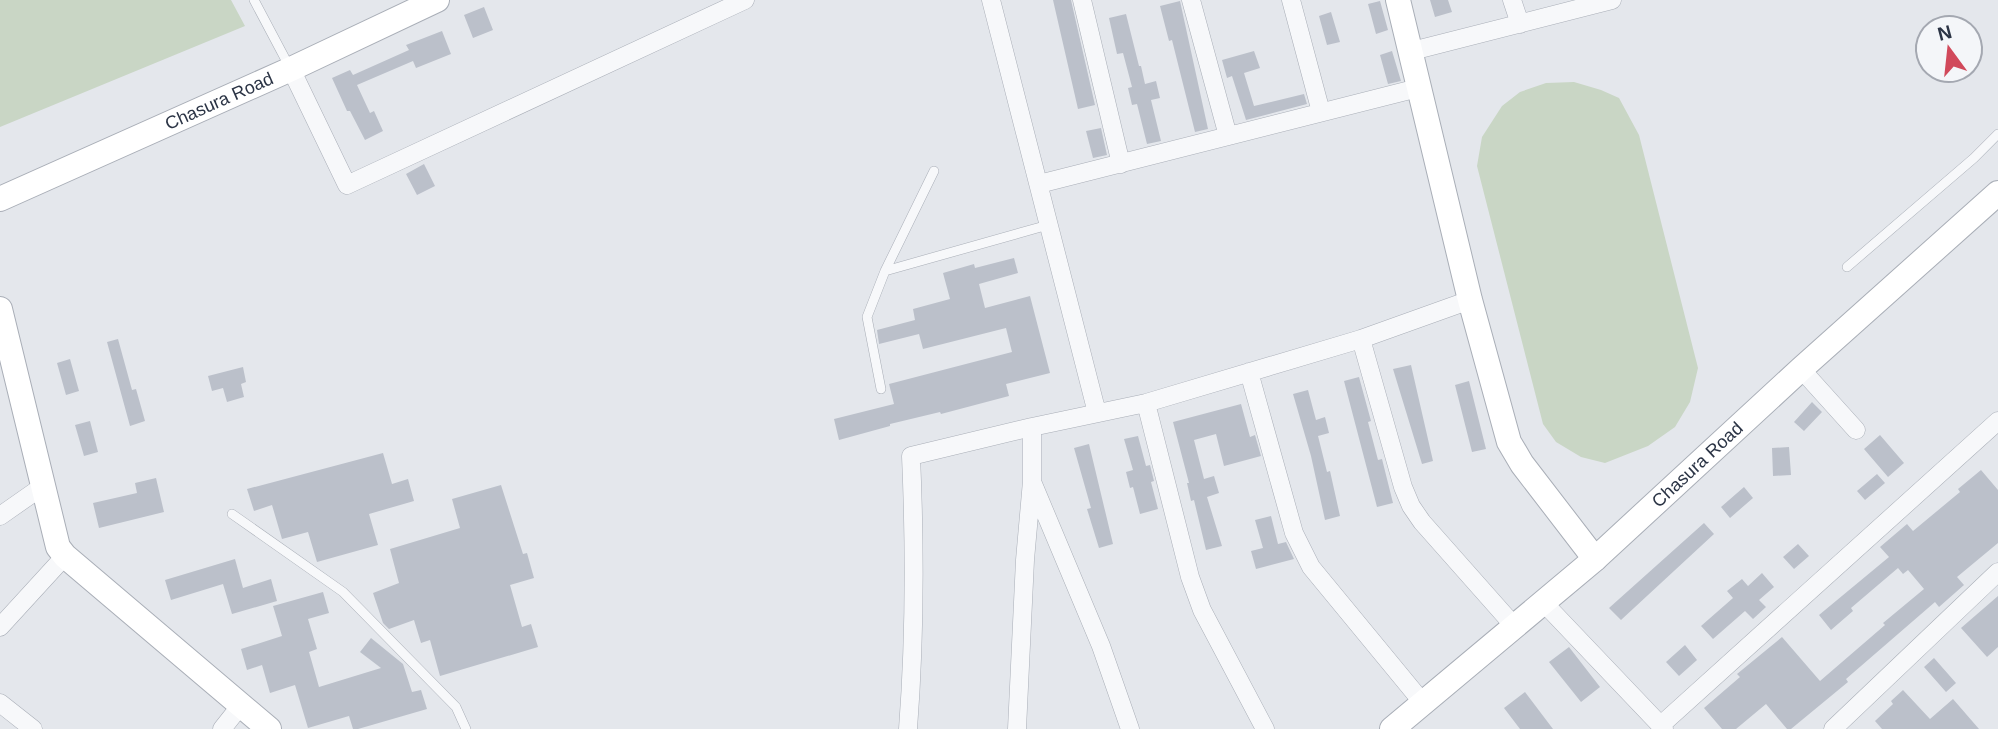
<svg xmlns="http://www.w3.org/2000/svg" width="1998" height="729" font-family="Arial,sans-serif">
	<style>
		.green { fill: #c9d6c5 }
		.building { fill: #bbc0ca }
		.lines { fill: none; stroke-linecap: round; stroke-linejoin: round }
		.lane-casing { stroke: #a9aeb7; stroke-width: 10 }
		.street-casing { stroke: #a9aeb7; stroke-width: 19 }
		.secondary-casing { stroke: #a9aeb7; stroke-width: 26 }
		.lane { stroke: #f7f8fa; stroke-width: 9 }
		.street { stroke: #f7f8fa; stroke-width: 18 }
		.secondary { stroke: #fff; stroke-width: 24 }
		.labels { text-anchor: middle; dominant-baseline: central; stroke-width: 7; stroke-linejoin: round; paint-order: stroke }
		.street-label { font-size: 18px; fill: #2b3445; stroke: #f4f6f9 }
	</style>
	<rect width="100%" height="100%" fill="#e4e7ec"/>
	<path class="green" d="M0,0H231L245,26L0,127Z
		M1574,82L1601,90L1619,98L1639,135L1698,368L1690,402L1675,427L1648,446L1605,463L1581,457L1556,442L1543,424L1477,166L1482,137L1502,106L1520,92L1546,83Z"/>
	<path class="building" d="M1053,0H1071L1095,105L1078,109Z
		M1430,0H1448L1452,12L1435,17Z
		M1180,1L1208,129L1195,132L1172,40L1169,41L1160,6Z
		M1380,1L1388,30L1376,34L1368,4Z
		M484,7L493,30L473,38L464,15Z
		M1331,12L1340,42L1327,45L1319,16Z
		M1126,14L1139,66H1141L1145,84L1156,81L1160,98L1151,100L1161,141L1147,144L1137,104L1132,105L1128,88L1132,87L1123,53L1117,54L1109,18Z
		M442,31L451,54L416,68L413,61L357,85L370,113L374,111L383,131L365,140L350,111H347L332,78L350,70L353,75L409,50L406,45Z
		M1254,51L1260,68L1244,73L1254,106L1304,94L1307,104L1246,120L1232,76L1227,78L1222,60Z
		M1392,51L1401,81L1388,84L1380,55Z
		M1101,128L1107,155L1093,158L1086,131Z
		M424,164L435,186L417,195L406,174Z
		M1014,258L1018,273L979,284L985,308L1030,296L1050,373L1006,384L1009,396L941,414L940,412L890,424V426L839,440L834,419L894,404L889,384L1012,352L1006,328L923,349L919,334L879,344L877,330L915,320L913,309L950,299L943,273L974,264L975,268Z
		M118,339L132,390L136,389L145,421L130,426L107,342Z
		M70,359L79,391L66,395L57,363Z
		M1411,365L1433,461L1422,464L1393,369Z
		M243,367L246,382L241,384L244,397L227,402L223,388L212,391L208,376Z
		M1359,377L1371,421L1368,422L1378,460L1382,459L1393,503L1377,507L1344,381Z
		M1469,381L1486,449L1472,452L1455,385Z
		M1308,390L1316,420L1325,417L1329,433L1318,436L1327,472L1330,471L1340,516L1325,520L1311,456L1293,394Z
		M1812,402L1822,412L1804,431L1794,422Z
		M1241,404L1250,437L1255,435L1261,456L1224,466L1216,434L1194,440L1204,479L1214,476L1219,493L1207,497L1222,546L1206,550L1194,500L1191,501L1187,483H1189L1173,422Z
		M90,421L98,452L84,456L75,425Z
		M1880,435L1904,463L1888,477L1864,449Z
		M1138,436L1146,466L1150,465L1154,481L1151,482L1158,509L1140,514L1133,487L1130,488L1126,472L1133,470L1124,439Z
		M1089,444L1113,544L1099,548L1087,509L1091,508L1074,448Z
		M1789,447L1791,475L1773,476L1772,448Z
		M383,453L392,484L408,479L414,501L369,514L378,545L317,562L308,532L282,539L272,505L254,511L247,489Z
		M1981,470L1998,490V543L1957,577L1964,585L1939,607L1935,602L1846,679L1848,682L1791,729H1787L1766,704L1736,729H1722L1704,708L1740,677L1737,674L1782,637L1820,681L1885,625L1883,623L1924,589L1908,570L1903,574L1898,568L1851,608L1853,611L1831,630L1819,615L1889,557L1880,547L1907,524L1913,531L1960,492L1958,489Z
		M1877,474L1885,483L1865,500L1857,491Z
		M156,478L164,512L99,528L93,503L137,493L135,483Z
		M501,485L523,554L527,553L534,578L510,585L522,627L531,624L538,647L440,676L430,640L421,643L414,620L389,629L383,623L373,593L399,583L390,549L460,528L452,499Z
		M1744,487L1753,498L1730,518L1721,507Z
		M1271,516L1278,544L1286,542L1294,559L1256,569L1251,551L1263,548L1255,520Z
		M1704,523L1714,534L1621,620L1609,608Z
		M1798,544L1809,556L1794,569L1783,557Z
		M235,559L243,588L271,579L277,601L232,614L223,584L171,600L165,580Z
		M1762,573L1774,587L1759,600L1766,607L1753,619L1745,611L1713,639L1701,626L1733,598L1727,591L1742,579L1748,586Z
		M323,592L329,613L308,619L317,649L309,652L319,687L381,668L360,652L371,638L403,664L412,692L421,690L427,709L358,729H353L349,716L308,728L295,685L270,693L262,665L247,670L241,649L282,636L273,606Z
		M1998,596V647L1987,657L1961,628Z
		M1685,645L1697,660L1679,676L1666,662Z
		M1569,647L1600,687L1581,702L1549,662Z
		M1934,658L1956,683L1946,692L1924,667Z
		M1903,690L1930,719L1953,699L1979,729H1882L1875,721L1893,704L1891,701Z
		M1525,692L1553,729H1520L1504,708Z"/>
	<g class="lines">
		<g class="lane-casing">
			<path id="lane" d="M254,0L289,66
				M1847,267L1974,158L1998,134
				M885,271L1048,225
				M881,389L867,317L885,271L934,171
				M232,514L343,592L456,707L466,729"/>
		</g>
		<g class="street-casing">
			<path id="street" d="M991,0L1097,413
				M1082,0L1121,164
				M1191,0L1228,136
				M1291,0L1321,112
				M1512,0L1520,24
				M1412,51L1612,0
				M291,69L347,185L745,0
				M1039,184L1418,88
				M1361,339L1403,487L1411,506L1422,522L1515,627
				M1801,369L1856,430
				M1249,372L1294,533L1311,567L1423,703
				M1146,403L1190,577L1202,610L1265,729
				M1033,484L1101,646L1130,729
				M0,516L43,486
				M1544,603L1664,729
				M0,627L65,556
				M0,703L33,729
				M1661,725L1998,421
				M222,729L241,705
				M908,729C915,638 915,547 911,456L1032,427
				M1017,729L1025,560L1032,481V427L1146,403L1361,339L1470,300
				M1833,729L1998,572"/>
		</g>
		<g class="secondary-casing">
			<g id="secondary">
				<path d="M1398,0L1470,300L1509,442L1522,464L1595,559"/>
				<path id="s1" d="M0,199L291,69L437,0"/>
				<path d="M0,309L58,547L65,556L269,729"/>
				<path id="s2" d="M1392,729L1595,559L1801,369L1998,193"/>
			</g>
		</g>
		<use href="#lane" class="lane"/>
		<use href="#street" class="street"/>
		<use href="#secondary" class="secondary"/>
	</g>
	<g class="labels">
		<g class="street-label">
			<text stroke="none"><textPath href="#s1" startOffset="240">Chasura Road</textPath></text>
			<text stroke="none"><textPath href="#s2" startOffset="404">Chasura Road</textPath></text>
		</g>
	</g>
	<g transform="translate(1949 49) rotate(345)"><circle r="33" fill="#f4f6f9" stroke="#a4a8b1" stroke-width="2"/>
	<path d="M0-5L12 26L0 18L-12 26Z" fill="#d1495b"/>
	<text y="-10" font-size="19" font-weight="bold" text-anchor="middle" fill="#2b3445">N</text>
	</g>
</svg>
